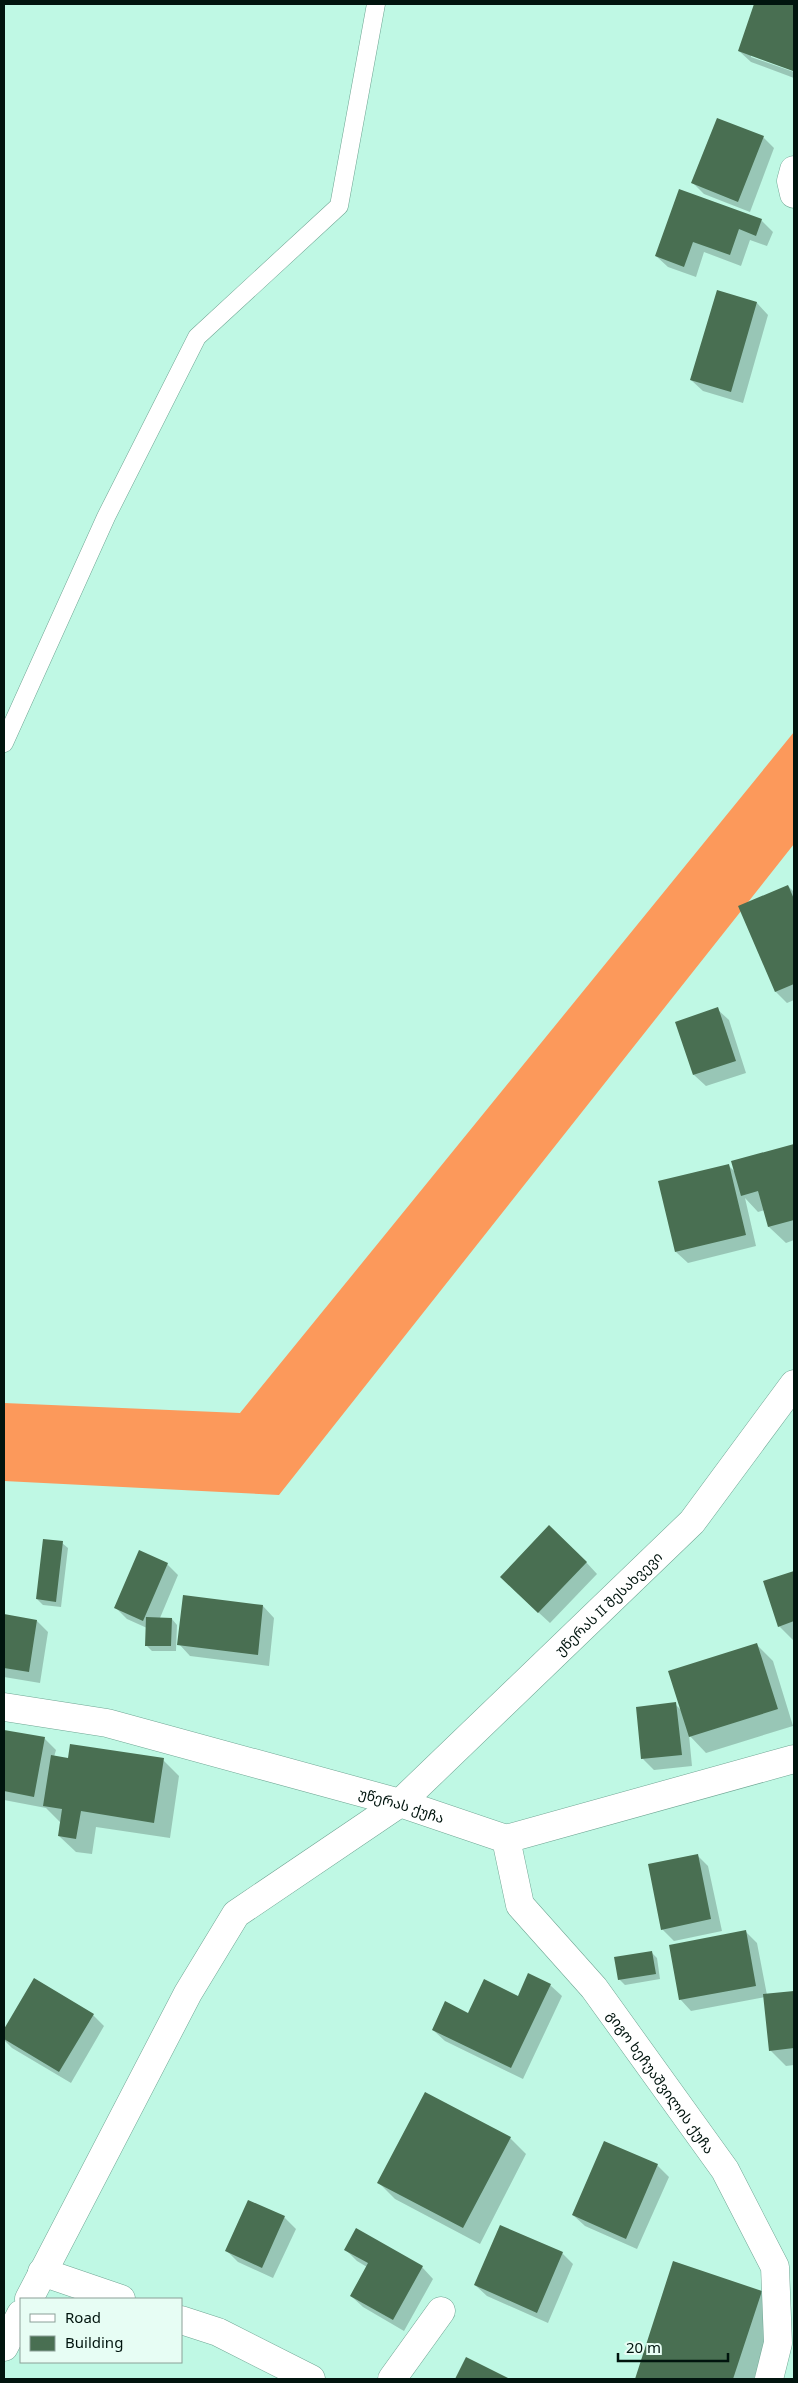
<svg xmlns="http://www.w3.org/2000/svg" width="798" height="2383" font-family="Georgia,'Noto Sans Georgian',serif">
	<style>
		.forest { fill: #fc995b }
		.shadow { fill: #0003 }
		.building { fill: #496f52 }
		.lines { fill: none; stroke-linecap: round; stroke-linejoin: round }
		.service-casing { stroke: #70a694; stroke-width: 19 }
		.minor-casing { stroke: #70a694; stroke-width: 29 }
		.service { stroke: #fff; stroke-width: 18 }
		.minor { stroke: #fff; stroke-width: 28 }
		.labels { text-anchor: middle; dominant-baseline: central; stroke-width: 5; stroke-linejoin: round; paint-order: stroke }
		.street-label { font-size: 14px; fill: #01140e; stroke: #e7fdf4 }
	</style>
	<rect width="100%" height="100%" fill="#bff8e4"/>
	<path class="forest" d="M794,732V844L279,1495L4,1481V1403L240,1413Z"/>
	<path class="shadow" d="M756,4H794V70L751,54V57L794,72V78L751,62L739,51Z
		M763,137L774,148L750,212L704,194L693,183Z
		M680,191L761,220L773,232L767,246L750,240L741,266L704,252L696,277L668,267L656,256Z
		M717,292L757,303L768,315L743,403L703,391L691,380Z
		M788,886L794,892V1000L787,1003L776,992L740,906Z
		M717,1009L729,1020L746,1073L706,1086L694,1075Z
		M794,1145V1240L786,1243L769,1227L765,1210L758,1212L745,1198L756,1246L688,1263L676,1252L728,1165L736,1173L733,1162Z
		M62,1543L68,1548L61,1607L43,1605L37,1599Z
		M586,1562L597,1574L550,1623L513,1589Z
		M167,1564L178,1575L160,1618L172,1619L177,1625L176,1651H152L146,1645L147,1628L127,1619L116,1608Z
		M794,1572V1641L779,1626L765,1582Z
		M263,1606L274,1618L269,1666L190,1656L179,1644Z
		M4,1616L37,1621L48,1632L40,1683L4,1677Z
		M757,1645L773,1661L793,1726L706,1753L689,1735L692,1766L654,1770L643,1759L675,1704L682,1711Z
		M4,1731L44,1738L56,1750L54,1757L69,1759L163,1760L179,1776L170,1838L96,1827L92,1854L76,1852L59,1836L60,1822L46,1808L4,1800Z
		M697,1855L708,1866L722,1931L674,1941L662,1929Z
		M746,1932L757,1943L767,1995L794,1992V2065L786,2066L770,2050L765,1997L691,2011L680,1999Z
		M652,1953L657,1958L660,1979L625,1985L619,1979Z
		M34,1980L93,2015L104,2026L71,2083L12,2048L4,2040V2031Z
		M550,1985L562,1996L523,2079L445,2041L433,2030Z
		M510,2138L526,2154L480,2244L395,2199L379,2183Z
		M657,2165L669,2177L637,2249L585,2226L573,2215Z
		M284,2217L296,2229L273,2278L238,2262L227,2251Z
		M346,2250L422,2267L433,2279L404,2331L363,2307L351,2296L367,2267L357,2261Z
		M562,2253L573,2264L548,2323L487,2296L475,2285Z
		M674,2263L761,2292L777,2308L754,2379H636Z
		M467,2359L507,2379H457Z"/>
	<path class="building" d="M754,4H794L793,71L738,51Z
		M717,118L764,136L738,202L691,183Z
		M679,189L762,219L756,236L739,229L730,255L693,242L684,267L655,256Z
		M717,290L757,302L731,392L690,380Z
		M788,885L794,899V984L775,992L738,906Z
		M718,1007L736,1061L693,1075L675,1022Z
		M794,1144V1220L768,1227L758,1191L741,1196L731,1161Z
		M729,1164L746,1235L675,1252L658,1181Z
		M549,1525L587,1562L538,1613L500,1577Z
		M43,1539L63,1541L56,1602L36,1599Z
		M139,1550L168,1563L143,1621L114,1608Z
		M794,1571V1621L778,1627L763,1581Z
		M183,1595L263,1605L258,1655L177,1645Z
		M4,1614L37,1620L29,1672L4,1668Z
		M146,1617L172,1618L171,1646H145Z
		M757,1643L778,1709L689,1737L668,1671Z
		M676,1702L682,1755L641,1759L636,1707Z
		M4,1730L45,1737L34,1797L4,1791Z
		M70,1744L164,1758L154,1823L81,1811L76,1839L58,1836L62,1809L43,1806L51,1755L68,1758Z
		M698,1854L711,1919L661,1930L648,1864Z
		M746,1930L756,1986L679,2000L669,1945Z
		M652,1951L656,1974L618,1980L614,1957Z
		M528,1973L551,1984L511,2068L432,2030L445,2001L468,2013L484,1979L518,1996Z
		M34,1978L94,2014L59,2072L4,2039V2029Z
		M794,1991V2048L769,2051L763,1994Z
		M425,2092L511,2137L463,2228L377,2183Z
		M604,2141L658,2164L626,2239L572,2215Z
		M248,2200L285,2216L262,2268L225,2251Z
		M500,2225L563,2252L537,2313L474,2285Z
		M356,2228L423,2266L393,2320L350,2296L368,2263L344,2250Z
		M673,2261L762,2291L733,2379H635Z
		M466,2357L510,2379H455Z"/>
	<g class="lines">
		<g class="service-casing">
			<path id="service" d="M4,743L106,517L197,337L339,206L376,4"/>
		</g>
		<g class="minor-casing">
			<g id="minor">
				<path d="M794,170L791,181L794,194"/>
				<path id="s1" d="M4,1707L107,1723L400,1803L506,1839L794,1759"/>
				<path id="s2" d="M506,1839L520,1905L594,1988L725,2170L775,2267L778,2343L769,2379"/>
				<path d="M42,2272L121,2299"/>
				<path id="s3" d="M29,2299L188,1993L236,1914L400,1803L692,1522L794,1384"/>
				<path d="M181,2320L218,2332L311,2379"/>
				<path d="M4,2347L21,2314"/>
				<path d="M392,2379L441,2311"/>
			</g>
		</g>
		<use href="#service" class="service"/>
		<use href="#minor" class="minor"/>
	</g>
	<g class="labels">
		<g class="street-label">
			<text stroke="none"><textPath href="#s3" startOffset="924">უწერას II შესახვევი</textPath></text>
			<text stroke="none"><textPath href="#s1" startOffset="410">უწერას ქუჩა</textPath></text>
			<text stroke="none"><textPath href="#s2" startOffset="294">გიგო ხეჩუაშვილის ქუჩა</textPath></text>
		</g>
	</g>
	<rect width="798" height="2383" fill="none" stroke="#01140e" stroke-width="10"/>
	<rect x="20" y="2298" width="162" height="65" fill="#e7fdf4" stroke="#8ba098"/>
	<rect x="30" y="2314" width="25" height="8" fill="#ffffff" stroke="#8ba098"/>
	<text x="65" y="2323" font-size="15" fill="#01140e">Road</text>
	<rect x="30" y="2336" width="25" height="15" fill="#496f52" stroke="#8ba098"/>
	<text x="65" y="2348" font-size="15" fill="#01140e">Building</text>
	<path d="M618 2353v8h110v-8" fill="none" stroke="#01140e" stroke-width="2.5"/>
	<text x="626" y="2353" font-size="15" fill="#01140e" stroke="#e7fdf4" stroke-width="4" paint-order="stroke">20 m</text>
</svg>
